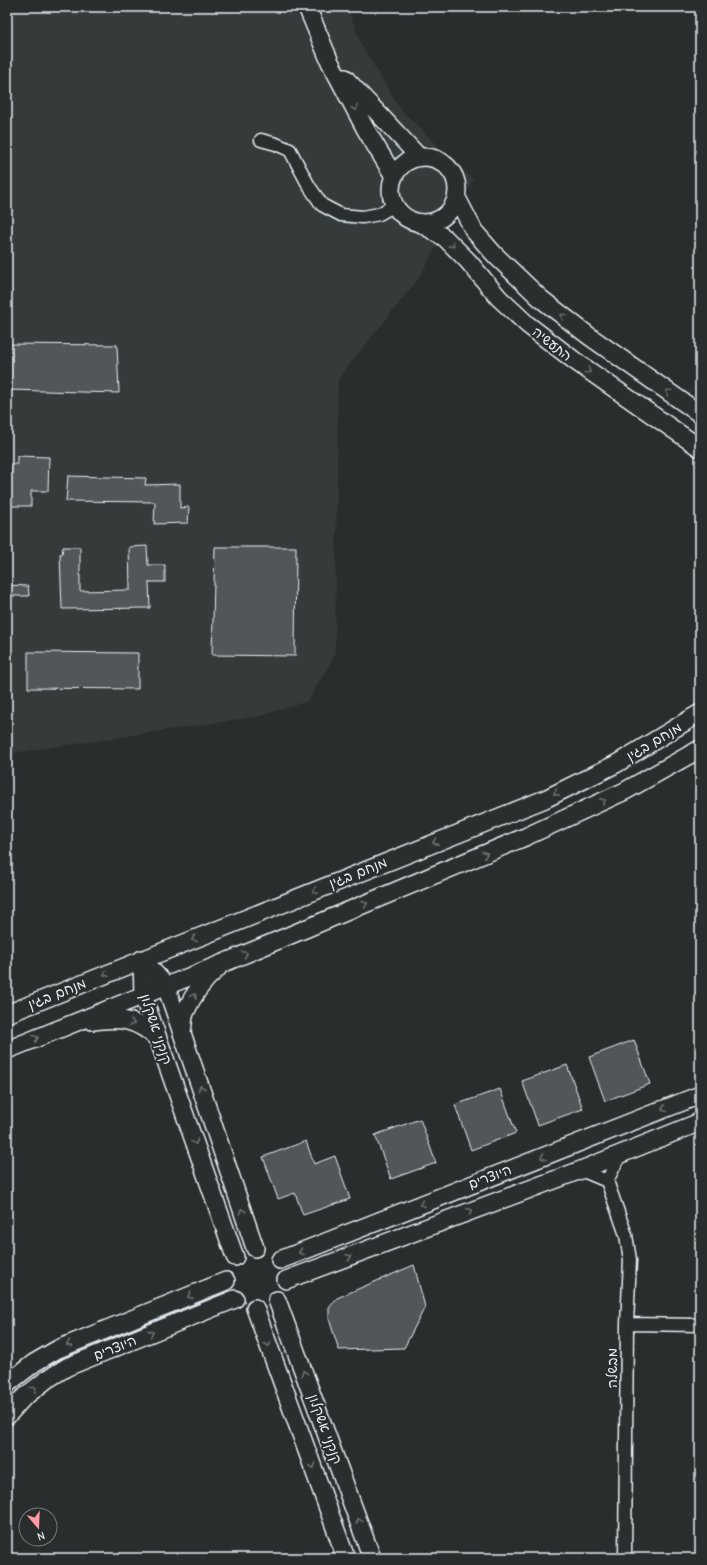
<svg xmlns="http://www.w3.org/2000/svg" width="707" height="1565" font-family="'Comic Neue','Playpen Sans Hebrew',sans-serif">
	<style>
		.built { fill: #363a3b }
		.building { fill: #535759; stroke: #e8f1f8 }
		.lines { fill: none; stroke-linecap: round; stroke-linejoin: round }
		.street-casing { stroke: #e8f1f8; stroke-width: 15 }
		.secondary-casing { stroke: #e8f1f8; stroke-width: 20 }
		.street { stroke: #2a2d2e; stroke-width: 12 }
		.secondary { stroke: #2a2d2e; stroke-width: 17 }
		.oneway { stroke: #6c7275 }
		.labels { text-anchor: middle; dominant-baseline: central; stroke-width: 4; stroke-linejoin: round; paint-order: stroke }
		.street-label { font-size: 14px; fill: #e8f1f8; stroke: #2a2d2e }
	</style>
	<rect width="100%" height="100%" fill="#2a2d2e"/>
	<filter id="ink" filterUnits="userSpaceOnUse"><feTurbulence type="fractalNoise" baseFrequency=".025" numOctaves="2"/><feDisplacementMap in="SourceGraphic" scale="8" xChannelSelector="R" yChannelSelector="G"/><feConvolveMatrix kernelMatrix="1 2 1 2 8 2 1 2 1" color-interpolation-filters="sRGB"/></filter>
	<g filter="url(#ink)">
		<path class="built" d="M7,7H347L362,46L401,110L473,180L419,278L338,379L335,655L308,701L260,716L7,754Z"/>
		<path class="building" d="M7,344L117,345L119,393L7,390Z
			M17,456L49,457L48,491H31V506H7V464H17Z
			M68,476L146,478L145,485L180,484V508L189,507L188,523L154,524L155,502L66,501Z
			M147,546L148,565H165V582H149L150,608L62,609L60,554H62L63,547H80V591L130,590L129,547Z
			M215,547H296L295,656L212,655Z
			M7,585L28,586L29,596H8Z
			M28,652L138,653V689L28,688Z
			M634,1040L650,1084L605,1101L589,1057Z
			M567,1065L583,1109L538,1125L522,1081Z
			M500,1089L516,1133L471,1150L455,1105Z
			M420,1119L436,1163L391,1179L375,1135Z
			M306,1141L314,1164L335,1156L350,1199L303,1215L295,1193L278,1199L263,1157Z
			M414,1265L425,1307L404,1348L339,1350L329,1319V1308L337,1298Z"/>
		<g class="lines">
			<g class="street-casing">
				<path id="street" d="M261,140L276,144L290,150L309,186L322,205L341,215L363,217L379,214L395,205
					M581,1170L607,1181L620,1155
					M607,1181L626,1235L630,1260L627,1324L625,1558
					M627,1324L700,1325"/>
			</g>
			<g class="secondary-casing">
				<path id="secondary" d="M307,7L330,62L366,130L394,176
					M345,78L419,157
					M391 190a33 33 0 1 1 66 0a33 33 0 1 1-66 0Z
					M457,198L474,231L495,255L540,298L589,336L700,414
					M420,223L445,238L468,261L499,298L528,325L575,361L700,448
					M142,959L143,996L235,1257
					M142,959L166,986L255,1248
					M7,1014L545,799L616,764L700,713
					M92,1021C120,1017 137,1019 158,1039
					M182,1032C183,1026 183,1019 185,1013C192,996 204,980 218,968
					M7,1050L226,962L525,837L625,791L700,749
					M280,1260L700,1095
					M286,1280L581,1170L700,1122
					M277,1300L372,1558
					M255,1308L346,1558
					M7,1384L34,1363L58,1349L226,1281
					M7,1416L23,1398L46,1380L67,1367L235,1299"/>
			</g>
			<use href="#street" class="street"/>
			<use href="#secondary" class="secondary"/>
		</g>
		<defs><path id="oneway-chevron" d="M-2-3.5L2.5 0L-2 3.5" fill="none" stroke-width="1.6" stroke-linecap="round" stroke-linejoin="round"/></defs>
		<g class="oneway">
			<use href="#oneway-chevron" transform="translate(355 108) rotate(62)"/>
			<use href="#oneway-chevron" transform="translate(452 245) rotate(45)"/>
			<use href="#oneway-chevron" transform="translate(563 316) rotate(-142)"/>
			<use href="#oneway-chevron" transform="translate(588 371) rotate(35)"/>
			<use href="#oneway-chevron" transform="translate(668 392) rotate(-145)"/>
			<use href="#oneway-chevron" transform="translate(556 793) rotate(154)"/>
			<use href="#oneway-chevron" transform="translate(603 801) rotate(-25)"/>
			<use href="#oneway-chevron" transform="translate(435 842) rotate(158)"/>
			<use href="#oneway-chevron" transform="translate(485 854) rotate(-23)"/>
			<use href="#oneway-chevron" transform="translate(315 891) rotate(158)"/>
			<use href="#oneway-chevron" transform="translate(365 904) rotate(-23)"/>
			<use href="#oneway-chevron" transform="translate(194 939) rotate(158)"/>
			<use href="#oneway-chevron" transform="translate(245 954) rotate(-23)"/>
			<use href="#oneway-chevron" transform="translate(106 974) rotate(158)"/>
			<use href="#oneway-chevron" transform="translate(194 996) rotate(-58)"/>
			<use href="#oneway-chevron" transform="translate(132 1023) rotate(15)"/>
			<use href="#oneway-chevron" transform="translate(36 1038) rotate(-22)"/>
			<use href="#oneway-chevron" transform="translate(201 1088) rotate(-109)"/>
			<use href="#oneway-chevron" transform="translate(664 1109) rotate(158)"/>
			<use href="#oneway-chevron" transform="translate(195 1142) rotate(70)"/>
			<use href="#oneway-chevron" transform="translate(543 1157) rotate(159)"/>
			<use href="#oneway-chevron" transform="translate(422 1204) rotate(159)"/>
			<use href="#oneway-chevron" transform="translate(242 1211) rotate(-109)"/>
			<use href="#oneway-chevron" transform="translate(470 1211) rotate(-21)"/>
			<use href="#oneway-chevron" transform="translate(301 1252) rotate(159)"/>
			<use href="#oneway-chevron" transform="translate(349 1257) rotate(-21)"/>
			<use href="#oneway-chevron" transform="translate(190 1296) rotate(158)"/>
			<use href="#oneway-chevron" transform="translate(151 1333) rotate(-22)"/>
			<use href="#oneway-chevron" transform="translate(69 1344) rotate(157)"/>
			<use href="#oneway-chevron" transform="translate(268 1344) rotate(70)"/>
			<use href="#oneway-chevron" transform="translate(304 1373) rotate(-110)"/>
			<use href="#oneway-chevron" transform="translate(34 1389) rotate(-38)"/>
			<use href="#oneway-chevron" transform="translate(313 1466) rotate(70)"/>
			<use href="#oneway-chevron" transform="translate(359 1521) rotate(-110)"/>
		</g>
	</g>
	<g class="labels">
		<g class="street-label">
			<text transform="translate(552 344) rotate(38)">התעשיה</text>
			<text transform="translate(654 742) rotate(-31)">מנחם בגין</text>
			<text transform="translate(358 873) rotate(-22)">מנחם בגין</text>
			<text transform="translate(57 994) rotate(-22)">מנחם בגין</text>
			<text transform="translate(156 1029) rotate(72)">קנקני אשקלון</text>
			<text transform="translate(490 1177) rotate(-21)">היוצרים</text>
			<text transform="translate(115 1348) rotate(-22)">היוצרים</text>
			<text transform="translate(612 1368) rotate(-90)">מבשלה</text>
			<text transform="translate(325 1429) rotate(70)">קנקני אשקלון</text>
		</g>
	</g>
	<rect width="707" height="1565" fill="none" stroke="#2a2d2e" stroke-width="24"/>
	<rect x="12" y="12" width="683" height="1541" fill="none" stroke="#e8f1f8" stroke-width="1.5" filter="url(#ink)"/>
	<g transform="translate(38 1527) rotate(161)"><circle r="19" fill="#2a2d2e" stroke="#767b7f"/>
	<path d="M0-3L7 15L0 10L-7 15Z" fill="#ff9aa2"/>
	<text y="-6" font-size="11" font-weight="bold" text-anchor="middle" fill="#e8f1f8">N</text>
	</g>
</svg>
